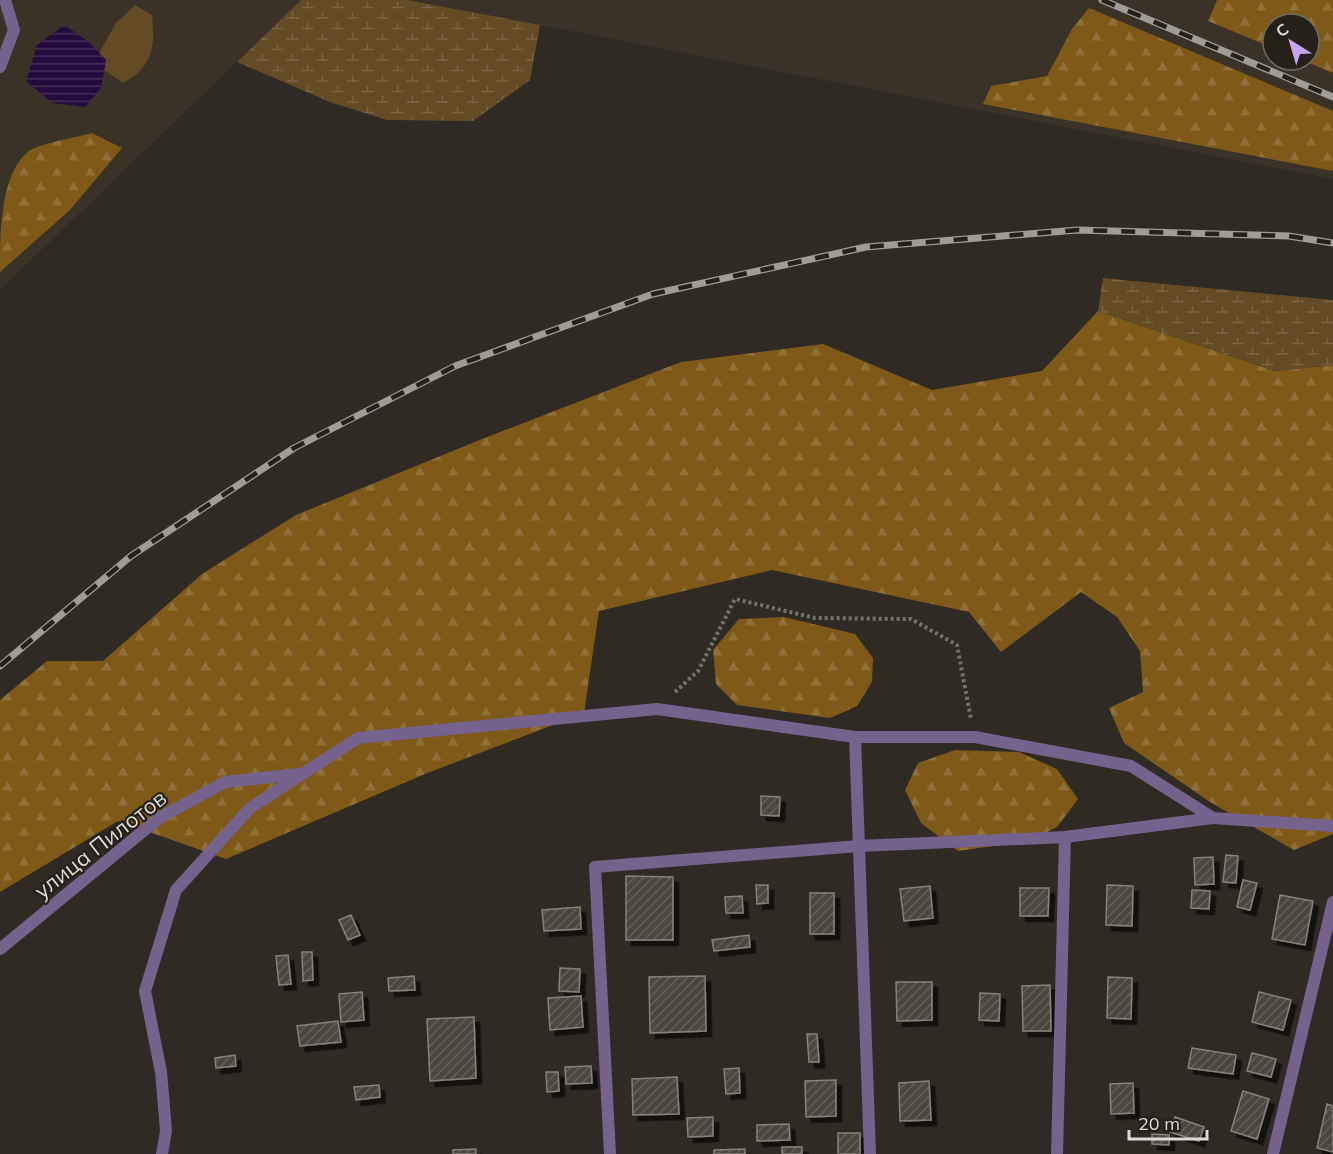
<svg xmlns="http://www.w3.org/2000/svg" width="1333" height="1154" font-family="Mulish,sans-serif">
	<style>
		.built { fill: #3a3226; fill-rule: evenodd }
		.green { fill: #634b26 }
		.forest { fill: url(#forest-firs) }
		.wetland { fill: url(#wetland-marsh) }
		.water { fill: url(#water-rules) }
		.building { fill: url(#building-hatch); stroke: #888279; stroke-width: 1.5; filter: url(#shadow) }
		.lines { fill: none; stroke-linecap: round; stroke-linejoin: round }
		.path { stroke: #76726c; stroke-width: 4; stroke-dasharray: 3 3; stroke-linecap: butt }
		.service { stroke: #75638e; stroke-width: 12 }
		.minor { stroke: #75638e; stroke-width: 12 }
		.rail-casing { stroke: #a09c96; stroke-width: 7 }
		.rail { stroke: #25201a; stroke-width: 4.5; stroke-dasharray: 14; stroke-linecap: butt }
		.labels { text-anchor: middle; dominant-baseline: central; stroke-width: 4.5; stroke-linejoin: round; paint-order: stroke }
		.street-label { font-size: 22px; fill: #dedbd6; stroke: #25201a }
	</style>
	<defs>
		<pattern id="forest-firs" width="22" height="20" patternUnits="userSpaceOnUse" patternTransform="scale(1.5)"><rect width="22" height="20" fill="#7e5918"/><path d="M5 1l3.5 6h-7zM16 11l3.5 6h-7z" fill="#907039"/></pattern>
		<pattern id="wetland-marsh" width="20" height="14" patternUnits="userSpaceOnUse" patternTransform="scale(1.5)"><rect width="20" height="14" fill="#634b26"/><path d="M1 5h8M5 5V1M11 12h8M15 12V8" fill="none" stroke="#796445"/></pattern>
		<pattern id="water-rules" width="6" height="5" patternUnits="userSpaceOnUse" patternTransform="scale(1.5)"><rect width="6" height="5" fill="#250b3d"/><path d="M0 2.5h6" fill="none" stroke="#442e58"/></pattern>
		<pattern id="building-hatch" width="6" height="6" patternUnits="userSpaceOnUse" patternTransform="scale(1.5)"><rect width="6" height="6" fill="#4b463f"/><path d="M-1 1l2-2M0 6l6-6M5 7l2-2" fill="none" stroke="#64605a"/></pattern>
		<filter id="shadow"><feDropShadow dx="5.5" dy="5.5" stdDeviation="0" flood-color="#0009"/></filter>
	</defs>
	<rect width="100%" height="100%" fill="#2f2a23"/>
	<path class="built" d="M0,0H301L0,290Z
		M407,0H1333V179L540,25ZM1273,24H1309V60H1273Z"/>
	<path class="green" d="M135,5L152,15C155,46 154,66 123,83L104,70L106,60L99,53L116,23Z"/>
	<path class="forest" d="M1217,0H1333V73L1302,60H1309V24H1273V48L1208,21Z
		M1089,8L1333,111V171L983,104L991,86L1047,76L1072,29Z
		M92,133L122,148L70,210L0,272C0,234 0,173 29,151C44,142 75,138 92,133Z
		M1098,311L1275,371L1333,365V834L1294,850L1210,802L1124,743L1109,708L1143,692L1140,651L1117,617L1081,592L1001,652L969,612L772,570L599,611L584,713L425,774L226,859L118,821L0,892V700L47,661H103L202,574L296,515L482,439L681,362L823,344L932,390L1042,371Z
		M784,617L855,634L873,658L872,682L857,706L830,718L737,705L716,684L713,650L739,619Z
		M955,750L1019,752L1057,769L1078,799L1057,827L1029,841L958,851L921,823L905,790L918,763Z"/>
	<path class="wetland" d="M301,0H407L540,25L530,80L473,121L387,120L330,102L237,62Z
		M1103,278L1333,300V365L1275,371L1098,311Z"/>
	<path class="water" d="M64,25L89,42L106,60L101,88L85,107L52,103L26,81L37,45Z"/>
	<path class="building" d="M761,796L780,797L779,816L761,815Z
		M1226,855L1238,856L1236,883L1223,882Z
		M1213,857L1214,884L1195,885L1194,858Z
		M626,876L673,877V940H626Z
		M1243,880L1257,883L1250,910L1237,907Z
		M756,885H768V903L757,904Z
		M1107,885L1133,886L1132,926L1106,925Z
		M930,886L933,918L904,921L900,889Z
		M1020,888H1049L1048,916H1020Z
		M1192,890L1210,891L1209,909L1191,908Z
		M810,893H834V934H810Z
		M1280,895L1313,901L1305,945L1272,939Z
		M742,896L743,913H726L725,897Z
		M580,907L581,929L544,931L542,910Z
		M351,915L360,935L348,940L339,920Z
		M749,935L750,947L714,951L712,940Z
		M302,952H312L313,980L303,981Z
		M288,955L291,984L279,985L276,956Z
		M560,968L580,969L579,992L559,991Z
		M414,976L415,990L389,991L388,978Z
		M705,976L706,1031L650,1033L649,977Z
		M1108,977L1132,978L1131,1019L1107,1018Z
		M896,982H932V1020L897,1021Z
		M1050,985L1051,1031H1023L1022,986Z
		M362,992L364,1020L341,1022L339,994Z
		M1259,992L1291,1000L1283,1030L1252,1022Z
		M980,993L1000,994L999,1021L979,1020Z
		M581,996L583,1027L550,1030L548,998Z
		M474,1017L476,1078L430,1081L427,1019Z
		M338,1021L341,1042L300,1046L297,1026Z
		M807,1034H817L819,1062H809Z
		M1192,1048L1236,1055L1233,1074L1188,1068Z
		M1252,1053L1276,1059L1271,1077L1247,1071Z
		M235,1055L236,1066L216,1068L215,1058Z
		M591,1066L592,1083L566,1084L565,1067Z
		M739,1068L740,1093L726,1094L724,1069Z
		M546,1072H558L559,1091L547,1092Z
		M677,1077L679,1114L633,1115L632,1079Z
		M836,1080V1116L806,1117L805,1081Z
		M929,1081L931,1120L900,1121L899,1083Z
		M1133,1083L1134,1113L1111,1114L1110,1084Z
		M379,1085L380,1097L356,1100L354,1087Z
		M1243,1091L1269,1099L1257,1139L1231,1131Z
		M1327,1104L1333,1106V1152L1317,1148Z
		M713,1117V1136L688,1137L687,1118Z
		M1175,1117L1204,1127L1199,1141L1170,1132Z
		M789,1124L790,1140L757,1141V1125Z
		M838,1133H860V1154H838Z
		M1152,1134L1169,1135V1145L1152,1144Z
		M782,1147H802V1154H782Z
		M476,1149V1154H453V1150Z
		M745,1149V1154H714V1150Z"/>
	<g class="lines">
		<path class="path" d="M675,692L698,671L735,599L815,618L911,619L957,645L971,719"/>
		<path class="service" d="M0,67L14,30L5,0
			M610,1154L595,867L859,846L1065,837
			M1057,1154L1065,837L1213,818"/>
		<path class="minor" d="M855,737L870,1154
			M0,949L159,818L225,782L299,774
			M162,1154L166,1131L161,1072L145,991L176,890L250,808L358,738L657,709L855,737H975L1131,766L1213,818L1333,826
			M1273,1154L1333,902"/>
		<g class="rail-casing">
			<path id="rail" d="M1102,0L1333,97
				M0,666L131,556L294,448L455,366L653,294L866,247L1077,230L1289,236L1333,243"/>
		</g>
		<use href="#rail" class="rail"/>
	</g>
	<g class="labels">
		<g class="street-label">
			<text transform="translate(100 844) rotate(-38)">улица Пилотов</text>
		</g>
	</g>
	<g transform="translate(1291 42) rotate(323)"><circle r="28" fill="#25201a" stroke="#6f6b65" stroke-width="1.5"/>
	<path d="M0-4.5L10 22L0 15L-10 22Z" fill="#c6a6f0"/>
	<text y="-9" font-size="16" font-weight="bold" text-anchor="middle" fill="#dedbd6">С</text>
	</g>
	<path d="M1129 1130v9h78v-9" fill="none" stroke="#dedbd6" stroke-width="3"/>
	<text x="1138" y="1130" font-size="18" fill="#dedbd6" stroke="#25201a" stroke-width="4.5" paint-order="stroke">20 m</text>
</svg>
